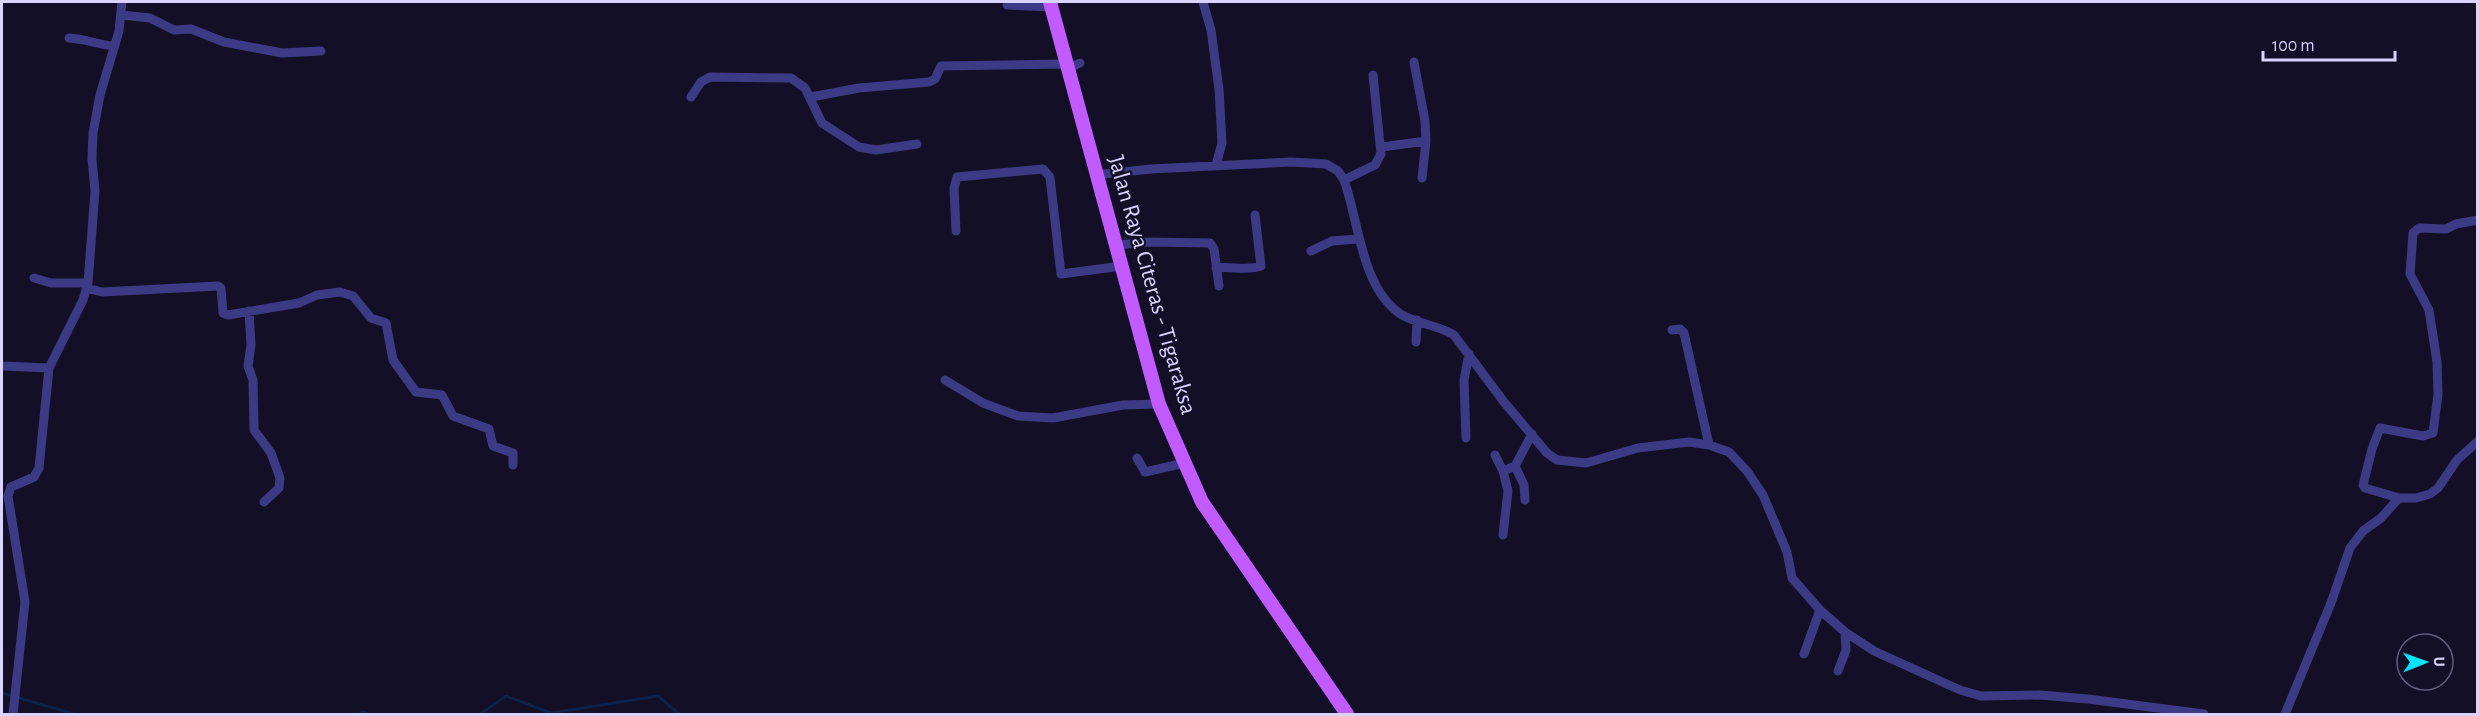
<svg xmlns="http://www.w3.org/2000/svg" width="2479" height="716" font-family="'Alegreya Sans',sans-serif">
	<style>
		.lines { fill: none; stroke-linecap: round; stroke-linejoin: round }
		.stream { stroke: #0c2248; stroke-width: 3 }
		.minor { stroke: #3d3a85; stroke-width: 9 }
		.primary { stroke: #c25bff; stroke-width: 14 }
		.labels { text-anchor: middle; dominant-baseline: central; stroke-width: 4.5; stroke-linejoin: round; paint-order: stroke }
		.street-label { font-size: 24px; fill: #d9d4ff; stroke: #130f26 }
	</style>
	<rect width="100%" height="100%" fill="#130f26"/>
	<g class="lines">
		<path class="stream" d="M2,693L74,714
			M359,714L364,712L367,714
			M480,714L506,696L551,713L658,696L679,714"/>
		<path class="minor" d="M1203,2L1211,30L1219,89L1222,143L1216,165
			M1007,5L1051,7
			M122,15L150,18L174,30L191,29L224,42L282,53L321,51
			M69,38C87,39 97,45 115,46
			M1067,69L1080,63
			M691,97L701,82L710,77L791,78L805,88L822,123L859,147L876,150L917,144
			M811,97L859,88L929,82L935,79L941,66L1065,64
			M1382,147L1426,141L1425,121L1414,62
			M1095,175L1151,169L1291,162L1326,164L1338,171L1344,180C1359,221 1361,289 1402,315C1418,324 1438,325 1454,335L1504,402L1547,453L1557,460L1586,463L1638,448L1689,442L1709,445L1729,452L1747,471L1763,495L1787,552L1792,578L1820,610L1845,632L1874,651L1960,690L1981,696L2040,695L2088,699L2204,714
			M1422,178L1426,141
			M1344,180L1375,165L1381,154L1373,75
			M956,231L954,188L957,177L1043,169L1050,177L1061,274L1122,266
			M1117,245L1148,242L1210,243L1214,249L1219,286
			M1311,251L1332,241L1358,239
			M1216,268C1231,266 1248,271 1261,266L1255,215
			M34,278L51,283H88
			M86,288L102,292L218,286L221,288L223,313L228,315L299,303L317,295L340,292L353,296L371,318L386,323L393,360L416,392L442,395L453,416L489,429L493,446L513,453V465
			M249,311L251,345L248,366L253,380L254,430L271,453L280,478L279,488L264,502
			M1672,330L1680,329L1684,333L1709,445
			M1416,342L1417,320
			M2,366L49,368
			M945,380L983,403L1018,416L1053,418L1123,405L1159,404
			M1466,438L1464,380L1469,354
			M1495,455L1503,471
			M1137,458L1145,472L1185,463
			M2399,498L2365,488L2363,485L2372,449L2380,428L2423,436L2433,433L2438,394L2437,362L2429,310L2410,274L2413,233L2419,228L2446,229L2456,224L2478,220
			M1525,500L1524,485L1515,466L1532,434
			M1503,535L1508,491L1503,471L1515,466
			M1804,654L1820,610
			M1838,671L1846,650L1845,632
			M13,714L25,602L8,496L11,487L34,477L39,468L49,368L83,300L88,283L95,191L92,159L93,133L100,95L119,31L122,2
			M2285,714L2331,603L2350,548L2363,531L2381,518L2399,498H2416L2430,494L2438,488L2457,460L2478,441"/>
		<path class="primary" d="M1050,2L1159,404L1202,502L1347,714"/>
	</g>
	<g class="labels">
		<g class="street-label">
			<text transform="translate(1152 285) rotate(74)">Jalan Raya Citeras - Tigaraksa</text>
		</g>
	</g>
	<rect width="2479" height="716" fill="none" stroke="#d9d4ff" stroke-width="6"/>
	<g transform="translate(2425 662) rotate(89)"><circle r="28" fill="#130f26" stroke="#625e7d" stroke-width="1.5"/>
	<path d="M0-4.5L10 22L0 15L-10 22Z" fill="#00e5ff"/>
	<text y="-9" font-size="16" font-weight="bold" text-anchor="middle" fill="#d9d4ff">U</text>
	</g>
	<path d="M2263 51v9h132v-9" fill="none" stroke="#d9d4ff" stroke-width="3"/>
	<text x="2272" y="51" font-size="18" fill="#d9d4ff" stroke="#130f26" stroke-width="4.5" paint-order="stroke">100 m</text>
</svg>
